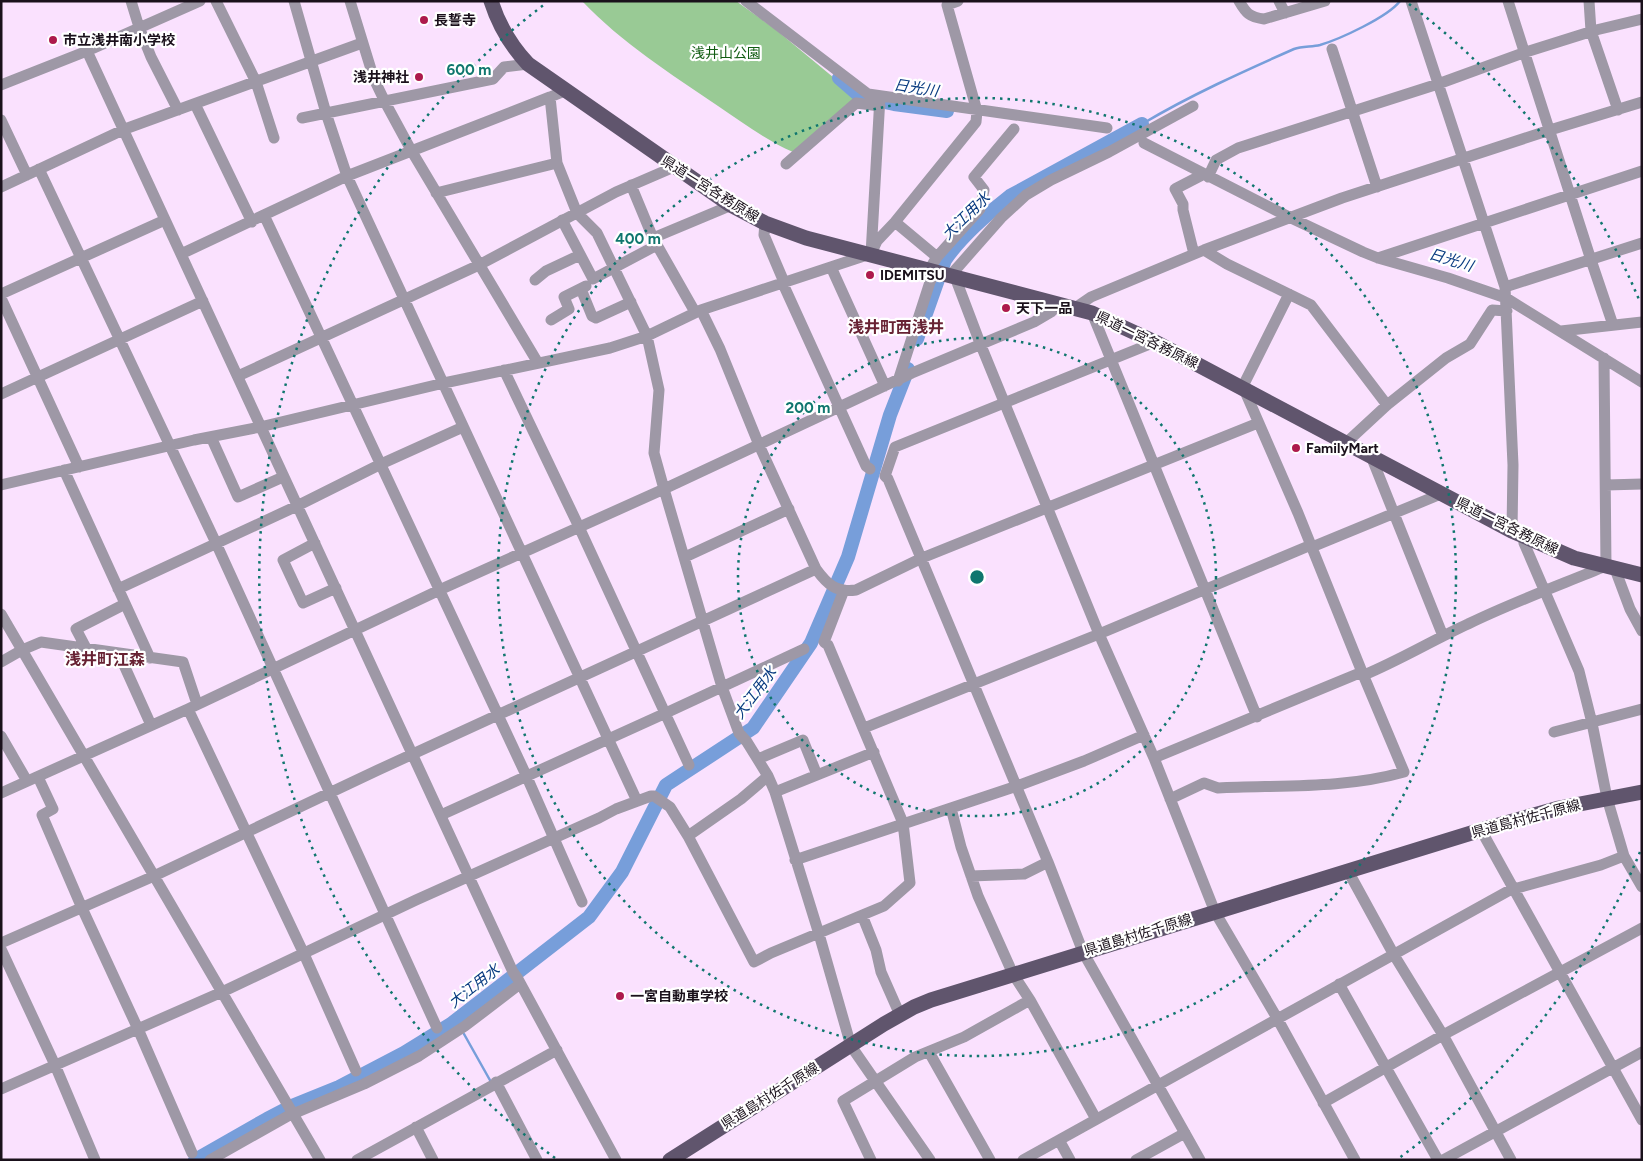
<svg xmlns="http://www.w3.org/2000/svg" width="1643" height="1161" font-family="Figtree,'Noto Sans JP',sans-serif">
	<style>
		.green { fill: #99ca95 }
		.lines { fill: none; stroke-linecap: round; stroke-linejoin: round }
		.stream { stroke: #779eda; stroke-width: 2.5 }
		.river { stroke: #779eda; stroke-width: 14 }
		.minor { stroke: #9e98a6; stroke-width: 11 }
		.major { stroke: #60556d; stroke-width: 15 }
		.ring { fill: none; stroke: #0f766e; stroke-width: 2.5; stroke-dasharray: 2.5 5 }
		.poi-dot { fill: #ad1a4c; stroke: #fff; stroke-width: 2 }
		.labels { text-anchor: middle; dominant-baseline: central; stroke-width: 4.5; stroke-linejoin: round; paint-order: stroke }
		.poi-label { font-size: 14px; font-weight: bold; fill: #1a111b; stroke: #fff; text-anchor: start }
		.park-label { font-size: 14px; fill: #125d13; stroke: #fff }
		.street-label { font-size: 14px; fill: #1a111b; stroke: #fff }
		.water-label { font-size: 15px; font-style: italic; fill: #093b80; stroke: #fff }
		.quarter-label { font-size: 16px; font-weight: bold; fill: #672233; stroke: #fff }
		.centre { fill: #0f766e; stroke: #fff; stroke-width: 2.5 }
		.ring-label { font-size: 15px; text-anchor: middle; font-weight: bold; fill: #0f766e; stroke: #fff; stroke-width: 4.5; stroke-linejoin: round; paint-order: stroke }
	</style>
	<rect width="100%" height="100%" fill="#fae1fe"/>
	<path class="green" d="M582,1H736L775,29L857,97L793,152C767,141 742,122 718,106C671,74 622,43 582,1Z"/>
	<g class="lines">
		<path class="stream" d="M1144,127L1142,124C1191,95 1242,72 1294,49C1302,46 1312,47 1320,45C1340,39 1388,17 1400,1
			M464,1034L491,1082"/>
		<path class="river" d="M839,78L861,97L894,104L947,111
			M917,339L945,260C960,238 989,212 1010,196L1142,124
			M195,1160L267,1119L292,1106L339,1087L404,1053L451,1024L589,917L622,872L666,785L753,728L811,643L848,557L890,415L908,369"/>
		<path class="minor" d="M131,1L139,27L151,57L178,110
			M216,1L256,82L274,138
			M294,1L326,113L347,176L637,801
			M350,1L374,79L385,102L411,150L538,363
			M746,1L868,94L1107,128
			M1239,1C1246,13 1249,17 1264,19L1325,1
			M1279,1L1285,13
			M1411,1L1505,287L1513,465L1512,531
			M1508,1L1591,260L1613,325
			M1589,1L1591,31L1618,110
			M1332,49L1377,187
			M87,51L513,972L518,979L616,1160
			M1,85L87,51L200,1
			M565,91L550,97L557,163L577,213L597,233L647,336L659,390L654,453L664,489L722,687L739,733L747,742L768,776L775,792L819,934L851,1046L930,1160
			M880,97L871,254L877,241L895,222L976,122L977,111L947,5L958,1
			M195,104L252,222
			M302,118L493,79L504,67L528,64
			M1,120L27,175
			M1144,143L1289,217L1363,252L1378,258L1448,278L1506,298L1642,382
			M786,164L856,103L880,106
			M39,169L216,543L437,1028
			M1208,177L1216,160L1238,148L1438,84L1526,52L1596,30L1642,19
			M631,185L653,238L695,312
			M1,187L125,129L362,43
			M436,193L557,163
			M264,215L526,775L582,902
			M562,220L593,279L657,245
			M895,222L937,257
			M765,223L764,235L784,282V286L866,466L870,469
			M653,238L732,205
			M1204,250L1227,264L1311,305L1387,405
			M181,254L347,176L550,97
			M1194,254L1183,210V204L1175,189L1204,174
			M1378,258L1642,171
			M831,267L885,386
			M929,270L937,257L980,209L984,190L974,177L1014,129
			M950,276L1001,218L1026,195L1051,180L1109,152L1193,106
			M955,277L980,343L1099,634L1154,758L1215,912L1277,1018L1355,1160
			M535,280L546,271L580,255
			M1505,287L1642,243
			M581,289L592,316L596,318L631,302
			M1,294L165,220
			M1,298L79,467
			M1075,308L1091,297L1204,250L1342,198L1550,130L1642,102
			M701,310L720,349L759,445L816,569C827,584 836,593 856,590L922,558L1258,423
			M1092,313L1257,717
			M551,320L569,309L564,297L586,286
			M1561,331L1642,322
			M1155,342L895,447L885,476L888,479L1048,862L1083,952L1200,1160
			M504,370L579,527L689,765
			M238,376L479,265L616,192L674,167
			M898,381L930,282L935,272
			M1,394L203,301
			M211,437L238,497L283,477
			M1347,442L1387,405L1446,358L1470,344L1492,310L1507,311
			M1371,456L1443,636
			M64,470L150,658
			M1,485L194,440L260,427L444,383L610,348L647,336L701,310L870,254
			M1606,485L1642,484
			M1523,536L1524,543L1579,671L1592,723L1607,798L1624,856L1642,887
			M315,543L283,560L303,603L336,588
			M1312,547L1436,496L1440,493
			M685,557L789,509
			M1615,569L1630,609L1642,631
			M118,589L297,506L381,464L463,427
			M1,614L320,1160
			M86,648L76,629L125,604
			M119,654L151,725
			M1,662L22,650L41,642L183,662L197,704
			M1364,675C1400,660 1433,640 1468,624C1513,602 1560,585 1606,566L1604,358
			M188,709L304,954L356,1071
			M864,728L1099,634L1311,545
			M1554,732L1642,709
			M1,736L27,781
			M1154,758L1362,672
			M758,759L803,740L817,775
			M38,777L53,809L42,815L82,908L138,1029L192,1153
			M775,792L874,752
			M1,793L188,709L446,587L664,489L912,373L1034,322L1051,312L1059,304
			M1170,799L1204,783L1218,788C1280,785 1345,789 1404,772L1362,672L1298,513L1244,389L1245,382L1289,294
			M951,808L961,847L978,896L1013,974L1030,1000L1096,1119
			M441,815L668,712L804,649
			M1481,830L1642,1120
			M688,836L741,799L768,776
			M795,860L1017,786L1084,761L1144,735
			M1348,871L1394,955L1443,1035L1511,1160
			M971,876L1024,874L1048,862
			M862,915L876,950L881,972L900,1015
			M1,943L154,876L378,770L816,569
			M1,949L55,1065L95,1160
			M1339,984L1438,1160
			M929,1052L990,1160
			M496,1082L537,1160
			M1,1089L222,992L416,900L599,818L616,809L651,796H654L670,807L688,836L754,962L771,953L884,906L910,883L903,823L828,645L824,642L844,590
			M1323,1103L1443,1035L1642,928
			M416,1127L433,1160
			M1059,1140L1070,1160
			M210,1160L288,1116L364,1084L419,1056L465,1026L520,984
			M357,1160L557,1050
			M871,1160L843,1101L915,1057L964,1037L1030,1000
			M1023,1160L1510,890L1601,865L1624,856
			M1136,1160L1185,1133
			M1443,1160L1642,1052"/>
		<path class="major" d="M491,1C499,26 510,45 528,64L729,204L765,223L806,238L1092,313L1155,342L1512,531L1574,558L1642,575
			M670,1160L884,1024L914,1007L931,1000L1481,830L1559,808L1642,792"/>
	</g>
	<g class="ring">
		<circle cx="977" cy="577" r="239"/>
		<circle cx="977" cy="577" r="479"/>
		<path d="M1640 852A718 718 0 0 1 1399 1158M555 1158A718 718 0 0 1 545 4M1409 4A718 718 0 0 1 1640 302"/>
	</g>
	<g class="poi-dot">
		<circle cx="424" cy="20" r="5"/>
		<circle cx="53" cy="40" r="5"/>
		<circle cx="419" cy="77" r="5"/>
		<circle cx="870" cy="275" r="5"/>
		<circle cx="1006" cy="308" r="5"/>
		<circle cx="1296" cy="448" r="5"/>
		<circle cx="620" cy="996" r="5"/>
	</g>
	<g class="labels">
		<g class="poi-label">
			<text x="434" y="20">長誓寺</text>
			<text x="63" y="40">市立浅井南小学校</text>
			<text x="409" y="77" text-anchor="end">浅井神社</text>
			<text x="880" y="275">IDEMITSU</text>
			<text x="1016" y="308">天下一品</text>
			<text x="1306" y="448">FamilyMart</text>
			<text x="630" y="996">一宮自動車学校</text>
		</g>
		<g class="park-label">
			<text x="726" y="53">浅井山公園</text>
		</g>
		<g class="street-label">
			<text transform="translate(710 189) rotate(32)">県道一宮各務原線</text>
			<text transform="translate(1147 340) rotate(26)">県道一宮各務原線</text>
			<text transform="translate(1507 526) rotate(26)">県道一宮各務原線</text>
			<text transform="translate(1526 819) rotate(-15)">県道島村佐千原線</text>
			<text transform="translate(1138 935) rotate(-17)">県道島村佐千原線</text>
			<text transform="translate(770 1096) rotate(-32)">県道島村佐千原線</text>
		</g>
		<g class="water-label">
			<text transform="translate(916 88) rotate(9)">日光川</text>
			<text transform="translate(966 216) rotate(-44)">大江用水</text>
			<text transform="translate(1451 260) rotate(17)">日光川</text>
			<text transform="translate(755 693) rotate(-53)">大江用水</text>
			<text transform="translate(474 986) rotate(-38)">大江用水</text>
		</g>
		<g class="quarter-label">
			<text x="896" y="327">浅井町西浅井</text>
			<text x="105" y="659">浅井町江森</text>
		</g>
	</g>
	<circle cx="977" cy="577" r="8" class="centre"/>
	<g class="ring-label">
		<text x="469" y="75">600 m</text>
		<text x="638" y="244">400 m</text>
		<text x="808" y="413">200 m</text>
	</g>
	<rect width="1643" height="1161" fill="none" stroke="#1a111b" stroke-width="5"/>
</svg>
